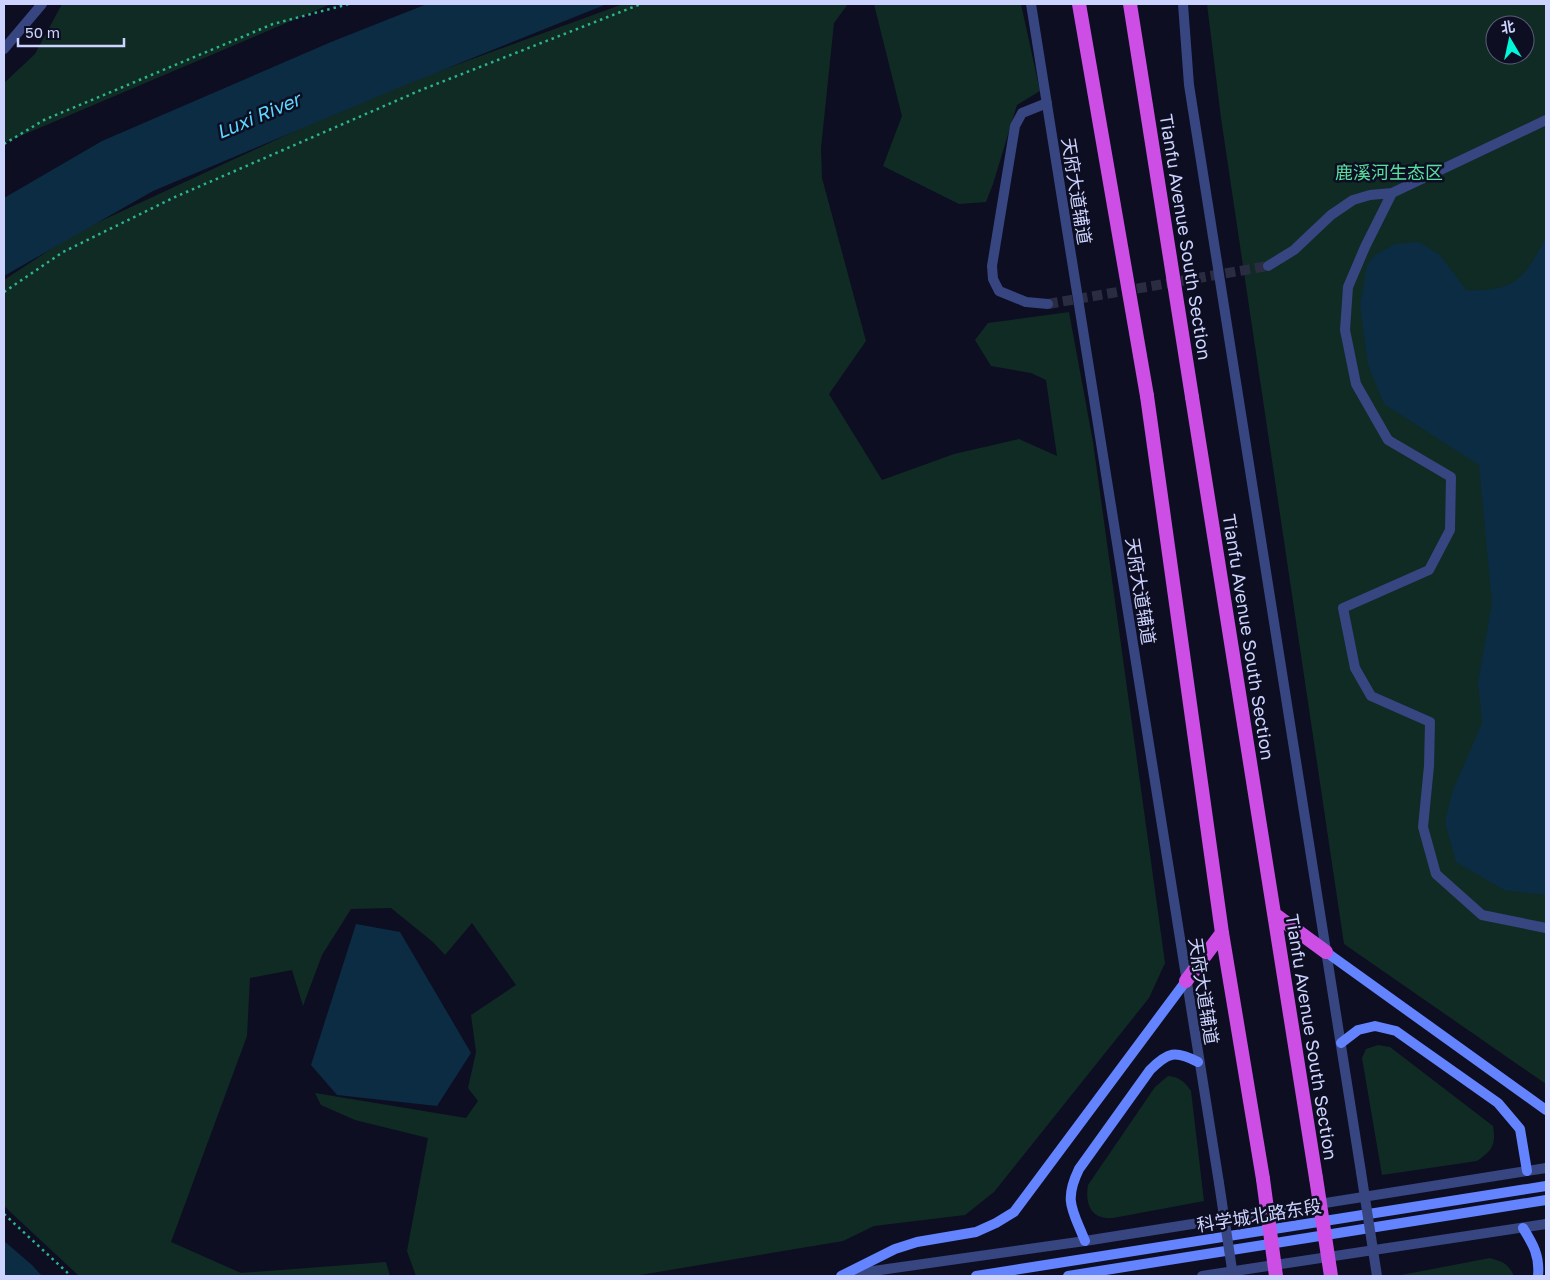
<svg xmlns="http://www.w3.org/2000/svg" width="1550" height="1280" font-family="'Golos Text','Noto Sans SC',sans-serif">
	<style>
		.green { fill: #102b24; fill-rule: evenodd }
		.water { fill: #0b2c42 }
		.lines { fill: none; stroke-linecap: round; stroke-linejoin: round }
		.minor-tunnel { stroke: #2a2c42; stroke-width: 10; stroke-dasharray: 10 5; stroke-linecap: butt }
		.path { stroke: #2cb48d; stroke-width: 2.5; stroke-dasharray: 2.5 4; stroke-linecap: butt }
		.minor { stroke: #374581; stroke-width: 10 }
		.tertiary { stroke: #374581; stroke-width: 10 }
		.secondary { stroke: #6483ff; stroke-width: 10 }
		.trunk { stroke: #cc4ee4; stroke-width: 14 }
		.tertiary-bridge { stroke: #374581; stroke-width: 10 }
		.trunk-bridge { stroke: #cc4ee4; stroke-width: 14 }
		.labels { text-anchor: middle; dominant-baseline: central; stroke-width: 5; stroke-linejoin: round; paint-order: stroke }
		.park-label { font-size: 18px; fill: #58e09f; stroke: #0d0e21 }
		.street-label { font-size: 18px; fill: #cdd3ff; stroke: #0d0e21 }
		.water-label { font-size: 19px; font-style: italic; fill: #5bd8ff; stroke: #0d0e21 }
	</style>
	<rect width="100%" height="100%" fill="#0d0e21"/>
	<path class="green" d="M62,4H331L4,143V83L35,54Z
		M623,4H848L834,23L821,148L822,178L866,341L829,394L882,480L954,454L1019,439L1057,456L1046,380L1031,373L991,366L975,340L988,323L1069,312L1093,442L1165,963L1149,998L994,1192L965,1215L874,1226L843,1241L634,1276H416L407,1251L428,1138L355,1120L321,1105L315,1093L466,1118L478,1101L468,1088L476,1052L471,1015L516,985L472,923L445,955L433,942L391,908L351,909L322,955L303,1006L292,970L250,978L247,1036L171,1242L241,1273L386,1262L390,1276H79L4,1206V280L75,233L368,97Z
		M874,4H1021L1040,91L1017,105L993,184L986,202L959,204L883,166L902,116Z
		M1207,4H1546V1084L1344,944L1221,118ZM1495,25H1525V55H1495Z
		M1378,1045L1390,1047L1493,1126C1496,1145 1493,1150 1477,1161L1382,1175L1362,1058L1366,1049Z
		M1168,1076C1179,1077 1184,1081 1191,1091L1204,1201L1113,1218C1110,1218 1104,1218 1101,1217C1087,1212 1086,1197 1088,1185L1155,1087Z
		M1490,1258C1503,1262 1508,1263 1514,1276H1396Z"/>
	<path class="water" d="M427,4H607L393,90L153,191L4,276V198L102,141L331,42Z
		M1546,236V895L1504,890L1456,862L1445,822L1453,790L1482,723L1478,682L1492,603L1479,465L1384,404L1368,365L1360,305L1367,265L1375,255L1395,244L1419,242L1440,255L1466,290C1515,292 1526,278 1546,236Z
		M356,924L400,932L471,1053L437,1106L337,1095L311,1065Z
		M4,1241L32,1265L42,1276H4Z"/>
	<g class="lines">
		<path class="minor-tunnel" d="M1048,304L1268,266"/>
		<path class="path" d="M4,144L44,120L273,24L349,4
			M4,292L63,252L175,197L421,90L641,4
			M4,1214L71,1276"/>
		<path class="minor" d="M1047,103L1022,113L1015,126L992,266L993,279L999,291L1026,302L1048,304
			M1392,193L1365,247L1348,287L1345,330L1356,384L1388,440L1451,477L1450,530L1429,570L1343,608L1355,668L1371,696L1430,722L1429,766L1423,827L1436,874L1482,915L1546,928
			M1268,266L1294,250L1331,215L1353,200L1370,195L1392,193L1546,120"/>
		<path class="tertiary" d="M1031,4L1219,1183
			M1183,4L1189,85L1361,1172
			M4,49L42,4
			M845,1275L1085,1241L1546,1168
			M1202,1276L1546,1224"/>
		<path class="secondary" d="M1326,952L1546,1110
			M1341,1043L1358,1030L1375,1026L1396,1031L1498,1103L1520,1129L1527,1171
			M1523,1228C1533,1244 1540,1256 1538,1276
			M1085,1241C1073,1210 1063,1202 1079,1169L1150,1070C1168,1052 1175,1050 1198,1062
			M841,1276L895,1249L917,1242L976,1232L996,1223L1014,1212L1186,981
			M976,1276L1546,1186
			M1068,1276L1546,1200"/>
		<path class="trunk" d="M1147,396L1222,933L1263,1179
			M1192,397L1316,1178
			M1274,914L1326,952
			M1186,981L1222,933"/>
		<path class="tertiary-bridge" d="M1361,1172L1377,1276
			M1219,1183L1233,1276"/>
		<path class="trunk-bridge" d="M1079,4L1147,396
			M1130,4L1192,397
			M1316,1178L1331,1276
			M1263,1179L1276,1276"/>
	</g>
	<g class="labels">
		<g class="park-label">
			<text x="1389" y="172">鹿溪河生态区</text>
		</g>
		<g class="street-label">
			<text transform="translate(1077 191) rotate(81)">天府大道辅道</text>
			<text transform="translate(1186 237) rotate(81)">Tianfu Avenue South Section</text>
			<text transform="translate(1141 591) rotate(81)">天府大道辅道</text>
			<text transform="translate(1249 637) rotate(81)">Tianfu Avenue South Section</text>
			<text transform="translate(1204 991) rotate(81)">天府大道辅道</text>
			<text transform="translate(1312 1037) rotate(81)">Tianfu Avenue South Section</text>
			<text transform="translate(1259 1215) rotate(-9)">科学城北路东段</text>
		</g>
		<g class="water-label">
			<text transform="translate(258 115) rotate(-23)">Luxi River</text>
		</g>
	</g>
	<rect width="1550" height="1280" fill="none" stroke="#cdd3ff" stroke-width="10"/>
	<g transform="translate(1510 40) rotate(351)"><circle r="24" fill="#0d0e21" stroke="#5a5d7a"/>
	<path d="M0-4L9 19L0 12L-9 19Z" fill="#00f8d8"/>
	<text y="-8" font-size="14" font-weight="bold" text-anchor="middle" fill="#cdd3ff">北</text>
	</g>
	<path d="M18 38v8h106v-8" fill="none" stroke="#cdd3ff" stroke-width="2.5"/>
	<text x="25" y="38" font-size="15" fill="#cdd3ff" stroke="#0d0e21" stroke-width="4" paint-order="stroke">50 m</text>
</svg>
